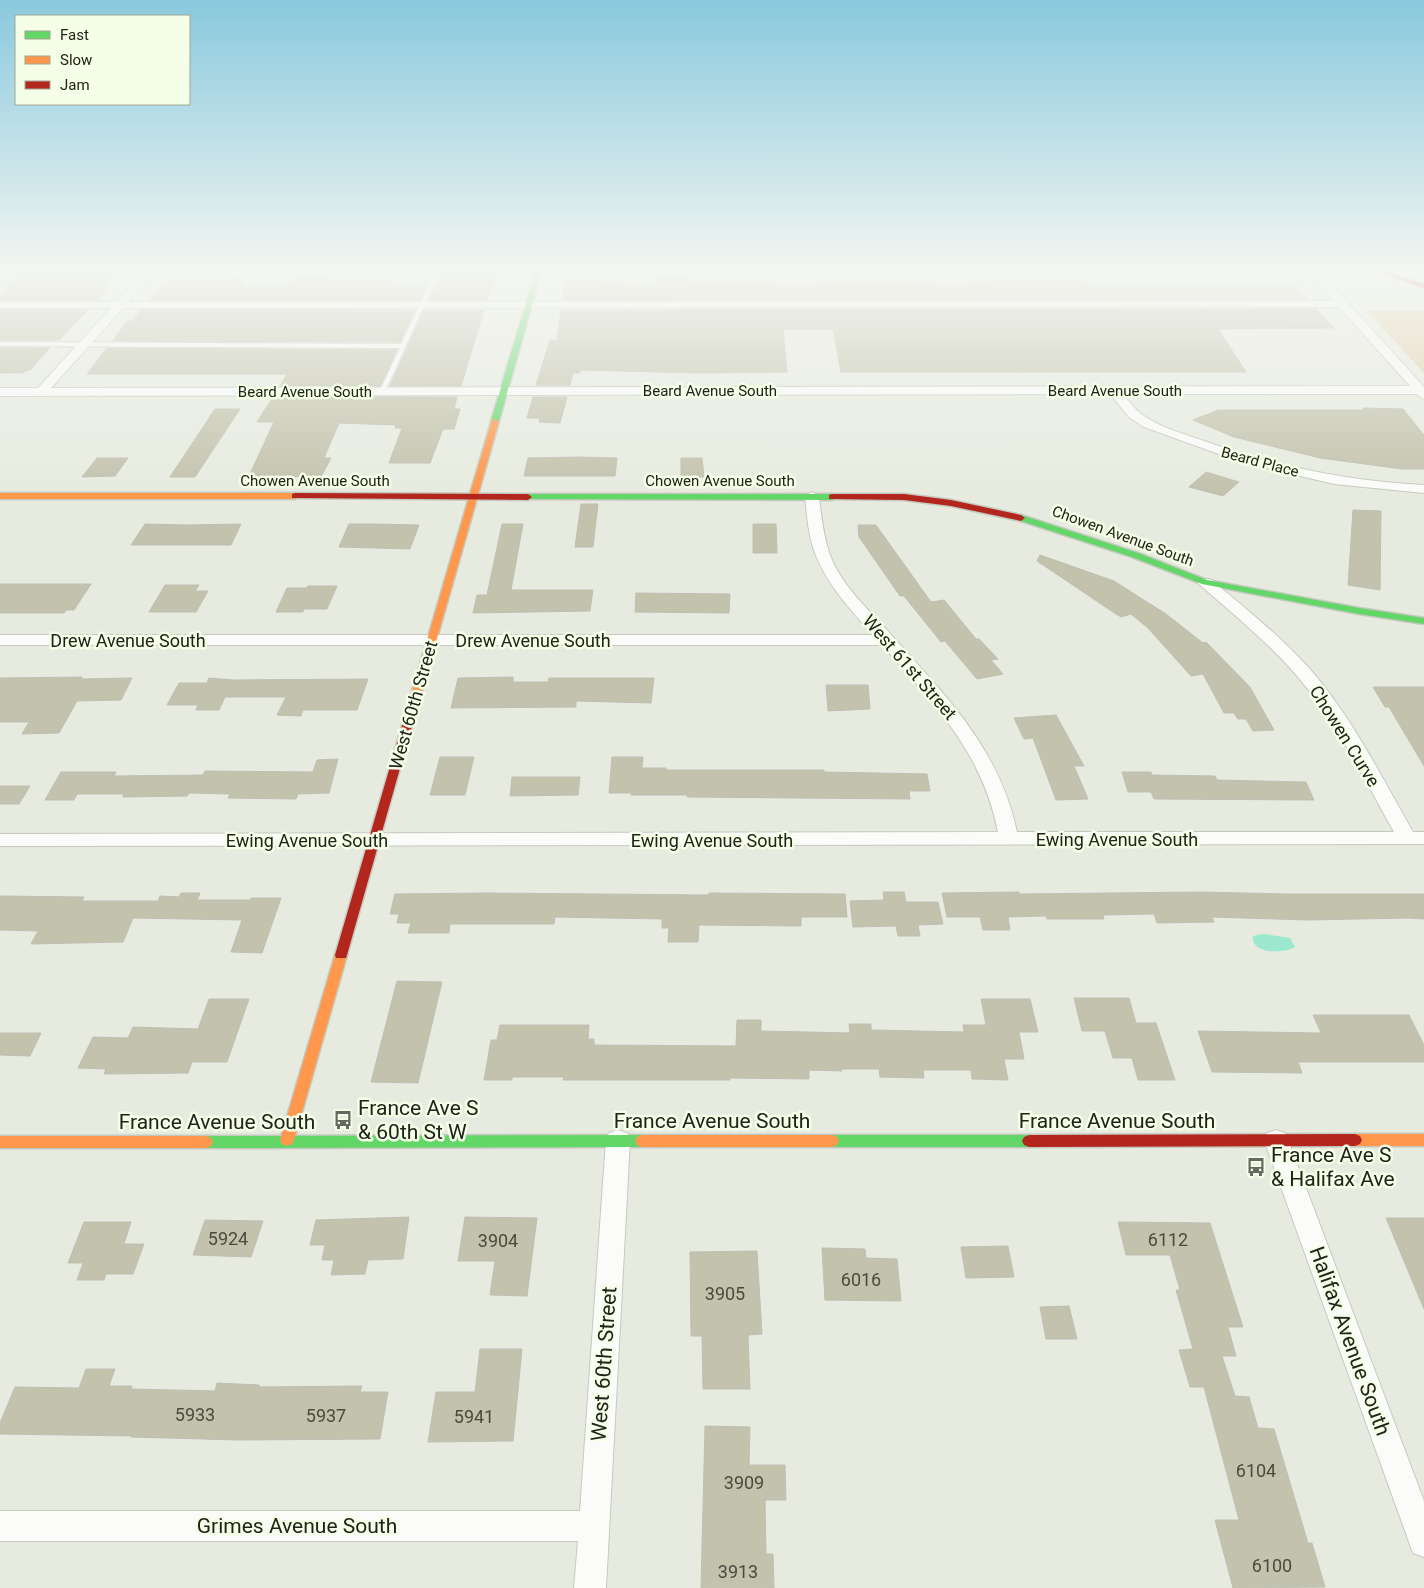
<svg xmlns="http://www.w3.org/2000/svg" width="1424" height="1588" font-family="Roboto,sans-serif">
	<style>
		.green { fill: #e3cda8 }
		.water { fill: #9be8cf }
		.building { fill: #c3c2ac; stroke: #bebfb5 }
		.lines { fill: none; stroke-linecap: round; stroke-linejoin: round }
		.lane-casing { stroke: #c5c9bf; stroke-width: 2 }
		.street-casing { stroke: #c5c9bf; stroke-width: 2 }
		.fast-casing { stroke: #c5c9bf; stroke-width: 3 }
		.slow-casing { stroke: #c5c9bf; stroke-width: 3 }
		.jam-casing { stroke: #c5c9bf; stroke-width: 3 }
		.lane { fill: #fbfcfa; fill-rule: evenodd }
		.street { fill: #fbfcfa; fill-rule: evenodd }
		.fast { fill: #63d668; fill-rule: evenodd }
		.slow { fill: #ff974d; fill-rule: evenodd }
		.jam { fill: #b3261e; fill-rule: evenodd }
		.labels { text-anchor: middle; dominant-baseline: central; stroke-width: 5; stroke-linejoin: round; paint-order: stroke }
		.far-street-label { font-size: 15px; fill: #20231a; stroke: #f5fee6 }
		.street-label { font-size: 18px; fill: #20231a; stroke: #f5fee6 }
		.near-number-label { font-size: 18px; fill: #494b3e }
		.near-poi-label { font-size: 21px; fill: #20231a; stroke: #f5fee6; text-anchor: start }
		.near-street-label { font-size: 21px; fill: #20231a; stroke: #f5fee6 }
	</style>
	<rect width="100%" height="100%" fill="#e7ebdf"/>
	<path class="green" d="M1367,311H1424V373Z"/>
	<path class="water" d="M1263,934L1290,938L1295,947C1284,954 1250,954 1253,936Z"/>
	<path class="building" d="M443,270H499L487,300H429Z
		M21,272H56L116,273L104,285H110L97,300H0V296Z
		M295,275H329L326,280H394L392,285L426,286L420,300H149L163,284H167L171,280L246,278L241,286H287Z
		M657,276H689L688,282L776,283L777,285L853,282L966,284V283H991L990,280H1080L1083,284L1286,285L1295,286L1307,299L563,300L565,279H599L598,283L656,284Z
		M1316,309L1334,328L1218,329L1246,372H841L833,329H783L787,372L700,373L580,370V373H573L570,385H536L550,340H557L561,310Z
		M0,310H88L59,340H0Z
		M141,310H415L400,342L113,341L127,321H131Z
		M424,310H484L461,386H390Z
		M0,348H50L30,370L25,371L23,373H0Z
		M107,348L397,350L380,386H280L287,374H87Z
		M273,397H457L454,409H460L454,429H443L430,463H389L402,428H395L396,425L339,423L324,458H331L321,477L249,476L274,422H257Z
		M533,397H567L560,423L539,422L540,418H527Z
		M1363,408L1403,409L1424,435V469H1402L1320,458L1234,437L1193,420L1218,410H1364Z
		M215,409H240L195,477H170Z
		M97,458H128L115,476L82,477Z
		M528,458L580,457L617,458L615,476H524Z
		M681,458H702L704,477H681Z
		M1206,472L1239,482L1223,496L1189,487Z
		M581,504H598L593,547H575Z
		M1353,510L1381,511L1380,590L1348,585Z
		M145,524L187,525L241,524L231,545H131Z
		M349,524H374L419,525L410,549L339,547Z
		M502,524H523L511,590H593L590,611L473,613L477,595H487Z
		M753,524H776L777,553H753Z
		M858,525H876L931,602L944,600L976,639H979L998,659L991,660L1003,674L977,679L945,641L941,642L904,596H900L859,537Z
		M1040,555L1114,581L1166,614L1203,643L1206,642L1250,687L1274,730L1253,731L1246,719H1238L1234,713H1224L1203,674L1191,676L1148,628L1131,614L1121,617L1113,612L1037,561Z
		M0,584H91L74,610H66L64,613H0Z
		M165,585H199L195,591H208L196,612H149Z
		M308,586H337L327,609H304L303,612H276L287,588H307Z
		M636,593L730,594L729,613L635,612Z
		M82,677L81,679L132,678L121,700L77,701L59,733L22,734L29,722H0V678Z
		M513,677V682H548L549,678H654L651,703L576,701V707L451,708L458,678Z
		M209,678L233,680L368,679L357,710H303L301,716L277,715L286,697H225L219,710H196L198,705H167L179,683H207Z
		M826,685H868L870,709L828,711Z
		M1373,687H1424V766L1389,707H1385Z
		M1056,715L1084,766H1074L1088,799L1056,800L1033,738L1024,739L1014,718Z
		M440,757H474L465,795H430Z
		M612,757H643L642,768H666V770H824V772L927,774L930,791H909L910,799L687,797V795H631V793H609Z
		M338,759L329,793L298,794L296,799L228,798L230,794L189,793L187,796L123,797L124,794H77L74,800H45L61,772H116L114,776L203,775L205,771L313,772L317,760Z
		M1122,772H1151L1152,775L1215,776L1217,780L1306,782L1314,800L1154,799L1151,792H1128Z
		M512,777H580L578,795L510,796Z
		M0,786H30L19,804H0Z
		M883,892H904L906,902H938L943,924L918,925L920,936H898L896,926L853,927L850,901L884,900Z
		M1019,892V894L1201,892L1287,894H1424V919L1408,918L1307,920L1212,917L1214,922L1157,923L1154,914L1103,915L1104,919H1047L1046,916L1008,917L1010,930H983L980,917H947L942,893Z
		M181,893H200L197,900H250L251,898H281L262,953L231,952L242,920L133,918L123,942L31,944L38,931L0,930V896L84,897L82,901H158L160,896L179,897Z
		M487,893L709,895V893L845,894L847,917H801V926L699,925L698,942H668L669,928H662V919L555,917L554,924H450L449,933H408L411,923H397L399,914H390L395,894Z
		M397,981L442,982L418,1083L371,1082Z
		M1074,998H1129L1136,1023H1156L1175,1080H1138L1132,1058H1113L1105,1031H1082Z
		M209,999H249L227,1062H192L188,1073L104,1074L106,1069L78,1068L93,1037L128,1038L133,1027L198,1029Z
		M981,999H1030L1038,1032H1019L1024,1059H1004L1008,1080L972,1079L971,1070H923L924,1078L880,1077L879,1069H841L842,1071L809,1070V1079L730,1078V1080H563L564,1077H512V1080H484L491,1040H497L500,1025H589L588,1039H594V1045L736,1046L737,1020H761V1031L850,1033L849,1024H871V1030L964,1032L963,1025H986Z
		M1313,1015H1409L1424,1045V1062H1298L1302,1073L1212,1072L1198,1031L1321,1033Z
		M0,1033H41L30,1056L0,1055Z
		M409,1217L403,1259L368,1260L365,1274L331,1275L334,1260H322L325,1245H310L316,1220Z
		M465,1217L537,1218L527,1296L490,1295L495,1261H458Z
		M1386,1218H1424V1309Z
		M205,1220L263,1221L251,1257L193,1255Z
		M84,1222H131L124,1244H144L133,1274H106L104,1280H77L83,1263H68Z
		M1118,1222L1210,1223L1243,1327H1228L1236,1356H1222L1235,1396L1249,1397L1258,1428L1274,1429L1308,1543H1312L1325,1587L1233,1588L1215,1520H1239L1204,1387H1190L1179,1350L1193,1349L1176,1290H1180L1170,1255H1126Z
		M1008,1246L1014,1277L966,1278L961,1247Z
		M822,1248L865,1249L866,1258L897,1259L901,1301L825,1300Z
		M757,1251L762,1334L748,1335L750,1389H703L702,1336H691L690,1252Z
		M1069,1306L1077,1339H1046L1040,1307Z
		M480,1349H522L513,1441L428,1442L436,1392H475Z
		M86,1369H115L109,1386H132L131,1389L215,1391L217,1383L259,1385V1387L362,1386L360,1392H388L380,1439L238,1440L131,1437L132,1436L0,1434V1423L15,1387L79,1388Z
		M705,1426L750,1427L749,1465H785L786,1500H765L766,1554H773L774,1588H701Z"/>
	<g class="lines">
		<g class="lane-casing">
			<path id="lane" d="M436,270H440L385,392L382,394L379,392L400,348L0,346V342L401,344Z"/>
		</g>
		<g class="street-casing">
			<path id="street" d="M145,270H156L128,302L1334,301L1307,270H1318L1424,387V399L1416,394H1123C1130,403 1137,412 1147,418C1164,429 1185,434 1204,441C1275,466 1348,481 1424,485V493L1334,484L1241,462L1144,427L1129,417L1110,394L0,396V388H38L111,308H0V302H117ZM1339,307L1410,386L51,388L123,308Z
				M812,492L819,496C821,515 823,534 829,552C839,582 864,605 885,628C941,691 999,746 1017,832H1394C1364,779 1337,722 1297,676C1268,642 1233,614 1200,585L1197,582L1200,579H1210C1244,607 1279,635 1309,668C1352,717 1381,776 1413,832H1424V844L0,846V834L998,832C982,751 934,704 882,645H0V635H873C851,610 827,585 815,553C808,535 807,515 805,496Z
				M618,1130L627,1133L630,1140L606,1588H574L578,1541H0V1511H580L606,1140L609,1133Z
				M1276,1130L1285,1133L1288,1140L1424,1501V1557L1413,1553L1409,1542L1264,1140L1267,1133Z"/>
		</g>
		<g class="fast-casing">
			<path id="fast" d="M536,270H542L499,421L492,423L491,421Z
				M528,494H832L836,497L832,500L525,499L524,497Z
				M1021,515L1138,553L1207,580L1359,608L1424,618V624L1359,614L1202,584L1132,557L1018,520V516Z
				M642,1135L647,1137L649,1141L647,1145L642,1147L206,1148L201,1146L199,1142L201,1138L206,1136Z
				M832,1135H1029L1034,1137L1036,1141L1034,1145L1029,1147H832L827,1145L825,1141L827,1137Z"/>
		</g>
		<g class="slow-casing">
			<path id="slow" d="M492,419L499,421L418,705L413,708L409,707L408,705Z
				M0,493H295L299,496L295,499H0Z
				M341,950L346,952L347,955L294,1140L292,1144L287,1146L282,1144L280,1140L335,955L336,952Z
				M1355,1134H1424V1146H1355L1350,1144L1348,1140L1350,1136Z
				M642,1135H832L837,1137L839,1141L837,1145L832,1147H642L637,1145L635,1141L637,1137Z
				M0,1136H206L211,1138L213,1142L211,1146L206,1148H0Z"/>
		</g>
		<g class="jam-casing">
			<path id="jam" d="M1372,270H1381L1424,284V288Z
				M295,493L528,494L532,497L528,500L292,498V494Z
				M832,494H904L951,500L1021,515L1025,518L1021,521L951,506L904,500L829,499V495Z
				M413,702L418,705L347,955L346,958H336L335,955L408,705Z
				M1355,1134L1360,1136L1362,1140L1360,1144L1355,1146L1029,1147L1024,1145L1022,1141L1024,1137L1029,1135Z"/>
		</g>
		<use href="#lane" class="lane"/>
		<use href="#street" class="street"/>
		<use href="#fast" class="fast"/>
		<use href="#slow" class="slow"/>
		<use href="#jam" class="jam"/>
	</g>
	<linearGradient id="sky" x2="0" y2="1"><stop stop-color="#89c9de"/><stop offset="0.55" stop-color="#f4f6f1"/><stop offset="1" stop-color="#f4f6f1" stop-opacity="0"/></linearGradient>
	<rect width="1424" height="492" fill="url(#sky)"/>
	<defs>
		<g id="bus-bare" transform="scale(1.5)"><path d="M-5-6H5V4H4V6H2V4H-2V6H-4V4H-5ZM-3.5-4V0h7V-4ZM-3.5 1.2v1.5H-2V1.2ZM2 1.2v1.5H3.5V1.2Z" fill="#66695f" stroke="#f5fee6" stroke-width="2.5" paint-order="stroke"/></g>
	</defs>
	<g fill-rule="evenodd">
		<use href="#bus-bare" x="343" y="1120"/>
		<use href="#bus-bare" x="1256" y="1167"/>
	</g>
	<g class="labels">
		<g class="far-street-label">
			<text x="710" y="391">Beard Avenue South</text>
			<text x="1115" y="391">Beard Avenue South</text>
			<text x="305" y="392">Beard Avenue South</text>
			<text transform="translate(1260 462) rotate(15)">Beard Place</text>
			<text x="315" y="481">Chowen Avenue South</text>
			<text x="720" y="481">Chowen Avenue South</text>
			<text transform="translate(1123 536) rotate(20)">Chowen Avenue South</text>
		</g>
		<g class="street-label">
			<text x="128" y="640">Drew Avenue South</text>
			<text x="533" y="640">Drew Avenue South</text>
			<text transform="translate(910 667) rotate(49)">West 61st Street</text>
			<text transform="translate(413 705) rotate(-74)">West 60th Street</text>
			<text transform="translate(1345 736) rotate(58)">Chowen Curve</text>
			<text x="1117" y="839">Ewing Avenue South</text>
			<text x="307" y="840">Ewing Avenue South</text>
			<text x="712" y="840">Ewing Avenue South</text>
		</g>
		<g class="near-number-label">
			<text x="228" y="1238">5924</text>
			<text x="1168" y="1239">6112</text>
			<text x="498" y="1240">3904</text>
			<text x="861" y="1279">6016</text>
			<text x="725" y="1293">3905</text>
			<text x="195" y="1414">5933</text>
			<text x="326" y="1415">5937</text>
			<text x="474" y="1416">5941</text>
			<text x="1256" y="1470">6104</text>
			<text x="744" y="1482">3909</text>
			<text x="1272" y="1565">6100</text>
			<text x="738" y="1571">3913</text>
		</g>
		<g class="near-poi-label">
			<text x="358" y="1108">France Ave S<tspan x="358" dy="24">&amp; 60th St W</tspan></text>
			<text x="1271" y="1155">France Ave S<tspan x="1271" dy="24">&amp; Halifax Ave</tspan></text>
		</g>
		<g class="near-street-label">
			<text x="712" y="1121">France Avenue South</text>
			<text x="1117" y="1121">France Avenue South</text>
			<text x="217" y="1122">France Avenue South</text>
			<text transform="translate(1350 1341) rotate(70)">Halifax Avenue South</text>
			<text transform="translate(604 1364) rotate(-86)">West 60th Street</text>
			<text x="297" y="1526">Grimes Avenue South</text>
		</g>
	</g>
	<rect x="15" y="15" width="175" height="90" fill="#f5fee6" stroke="#a0a694"/>
	<rect x="25" y="31" width="25" height="8" fill="#63d668" stroke="#a0a694"/>
	<text x="60" y="40" font-size="15" fill="#20231a">Fast</text>
	<rect x="25" y="56" width="25" height="8" fill="#ff974d" stroke="#a0a694"/>
	<text x="60" y="65" font-size="15" fill="#20231a">Slow</text>
	<rect x="25" y="81" width="25" height="8" fill="#b3261e" stroke="#a0a694"/>
	<text x="60" y="90" font-size="15" fill="#20231a">Jam</text>
</svg>
